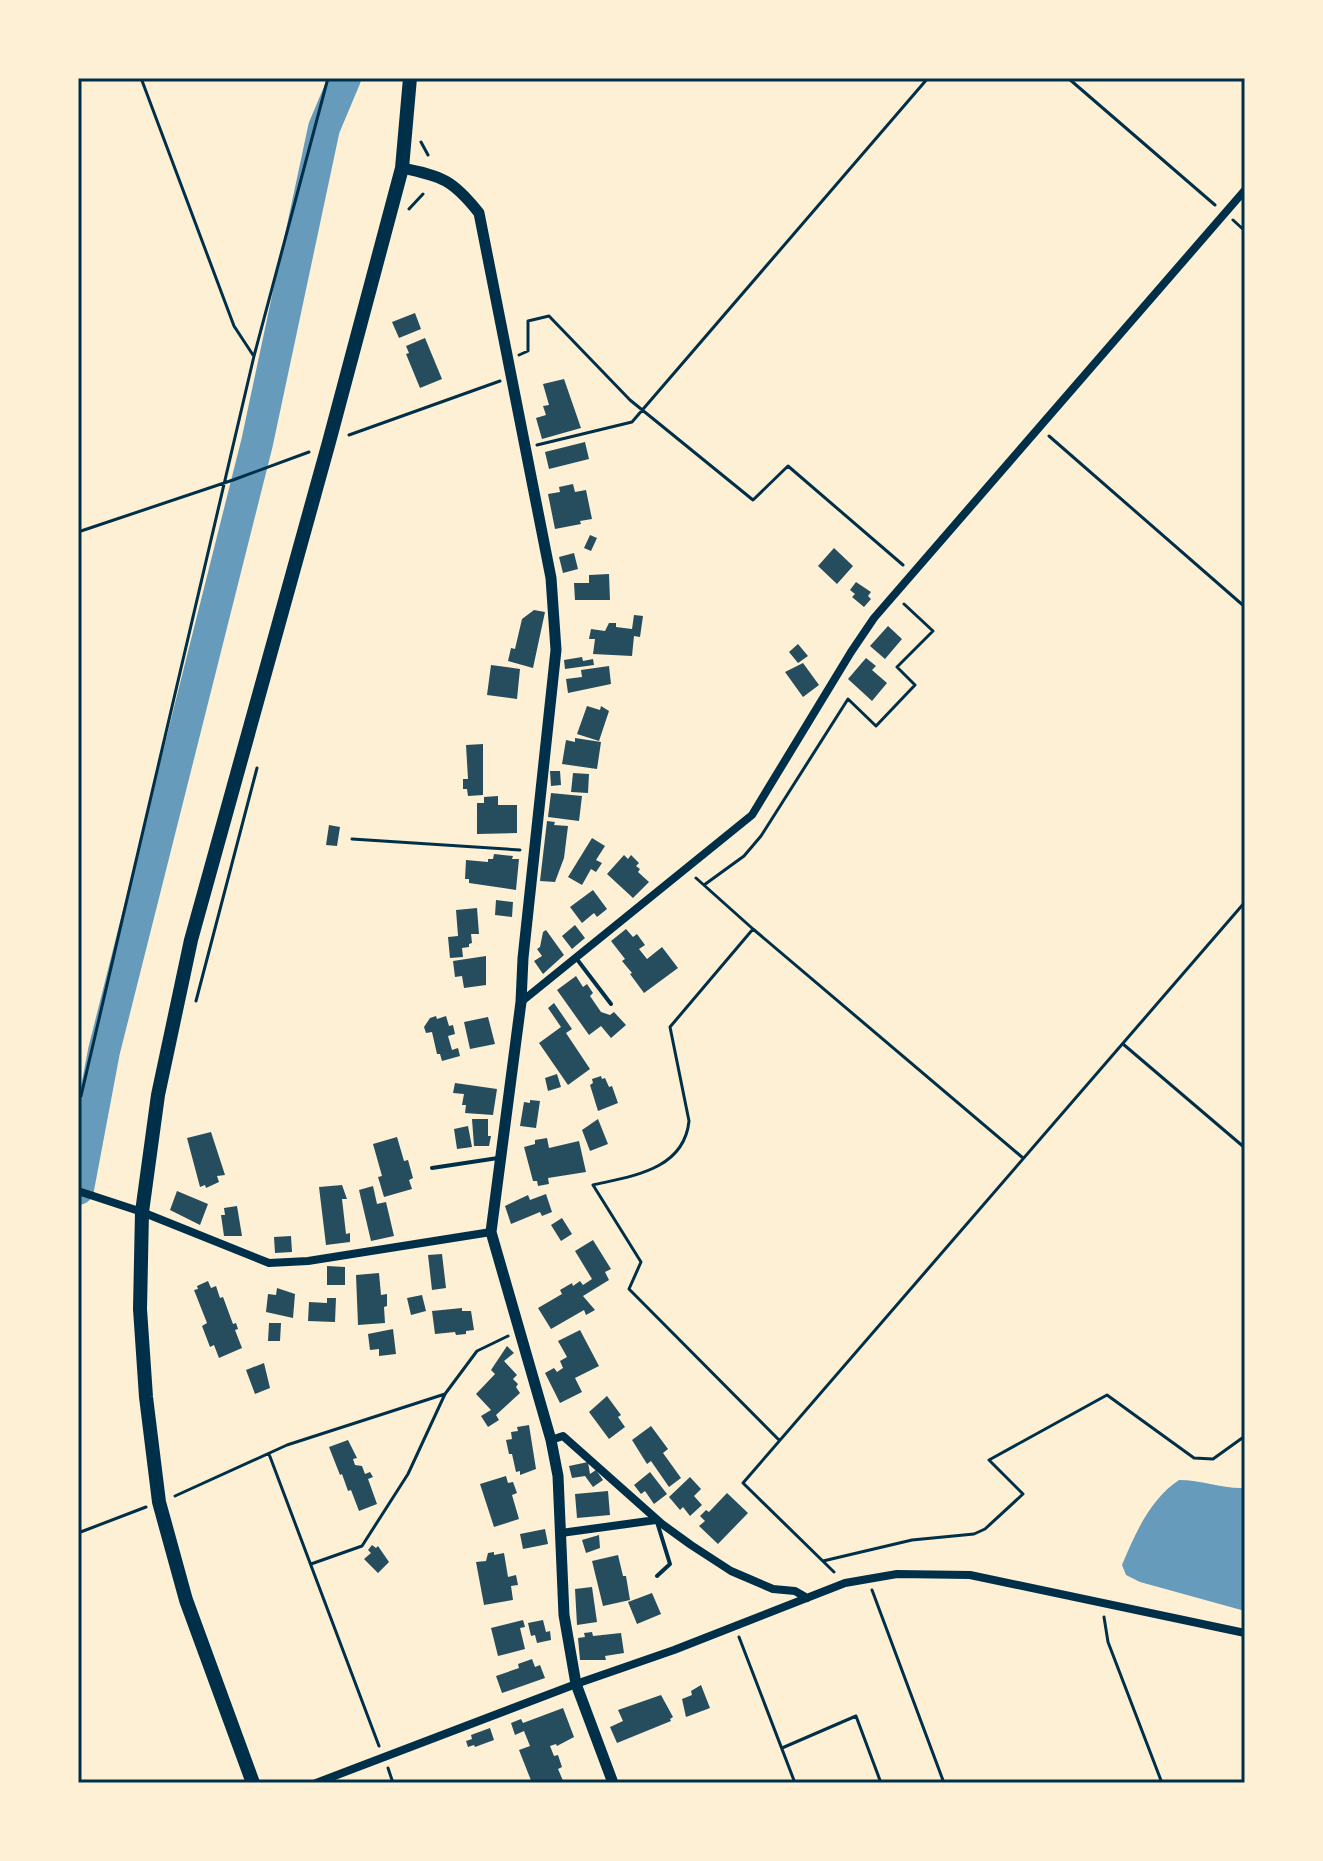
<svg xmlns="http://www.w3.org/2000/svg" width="1323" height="1861" font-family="'Titillium Web',sans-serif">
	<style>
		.water { fill: #669bbc }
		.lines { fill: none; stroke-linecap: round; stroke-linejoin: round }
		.river { stroke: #669bbc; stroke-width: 32 }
		.building { fill: #264d5e }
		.path { stroke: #003049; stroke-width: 3 }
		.service { stroke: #003049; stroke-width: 4 }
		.minor { stroke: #003049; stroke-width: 8 }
		.tertiary { stroke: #003049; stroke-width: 11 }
		.primary { stroke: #003049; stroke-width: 14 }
		.neatline { fill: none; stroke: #003049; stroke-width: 3 }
	</style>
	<rect width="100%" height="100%" fill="#fdf0d5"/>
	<path class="water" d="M1179,1480C1202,1480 1222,1489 1245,1488V1611L1140,1582L1126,1575L1122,1565C1135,1534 1150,1499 1179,1480Z"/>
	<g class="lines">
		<path class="river" d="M78,1189L104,1051L257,443L324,128L345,78"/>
	</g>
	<path class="building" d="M415,313L421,329L399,338L392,322Z
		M425,338L442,379L420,388L406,354L409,353L406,346Z
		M564,379L581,428L542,439L536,418L546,415L543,406L549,405L543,384Z
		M585,442L589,459L549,469L545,452Z
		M573,484L575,492L586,490L592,519L580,521L581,524L555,529L548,494L560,492L559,487Z
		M590,535L597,538L591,551L584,548Z
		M834,548L853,566L837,584L818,566Z
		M574,553L578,569L563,573L559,557Z
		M609,574L610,600H575L574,583H589V575Z
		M856,582L871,592L868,596L871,599L864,607L852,597L855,594L850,590Z
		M534,610L545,612L533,668L508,661L511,648L515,649L522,619Z
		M634,615L643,616L640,637L634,636L632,656L593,654L595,639H589L591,629L605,631L609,623H616V627L632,629Z
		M888,626L902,639L885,659L870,646Z
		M798,644L808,656L798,663L789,652Z
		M582,657L583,661L593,659L594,665L565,669L564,660Z
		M866,658L876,666L872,670L887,683L872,701L848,679Z
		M803,663L819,685L803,697L785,672Z
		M491,665L520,669L517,699L487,695Z
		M609,666L611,684L568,693L566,679L582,677L581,670Z
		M587,706L600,710L601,706L609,711L599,741L577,734Z
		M575,738L601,742L597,769L562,764L566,740L575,742Z
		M483,744V795L468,796L467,789H463V779H468L466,745Z
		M550,771H560L561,785L551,786Z
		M573,773L589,774L588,793L571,792Z
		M551,793L582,796L579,821L548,817Z
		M498,796V805H517V833L477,834V803H484V797Z
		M547,821L555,822L554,825L568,826L564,858L555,882L540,881Z
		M329,825L340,827L337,846L326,845Z
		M592,838L605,846L596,860L602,863L596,872L591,869L582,885L568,877Z
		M494,854L513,856L512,859H519L516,890L469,883V879H465L466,860L488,862V859H493Z
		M624,855L628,859L631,855L639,863L636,866L640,869L638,872L649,882L633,898L607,874Z
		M593,890L607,909L597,917L594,913L582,923L570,907Z
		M496,900L513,902L512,917L495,915Z
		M477,908L479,934H471L472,943L469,944V947L462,948L463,957L450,958L448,937L458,936L456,910Z
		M575,925L585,938L572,949L562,936Z
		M626,929L633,937L637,934L645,945L639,949L647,959L662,947L678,968L644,993L630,974L632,973L622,961L625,959L611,941Z
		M546,930L564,955L543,974L534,961L542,956L537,949L540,947L543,932Z
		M486,956V985L464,988L462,976L455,977L453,961Z
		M576,976L583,987L587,984L593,993L590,996L601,1012L610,1015L614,1012L626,1025L611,1038L601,1026L589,1035L557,990Z
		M554,1003L572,1029L566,1033L590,1069L568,1085L539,1043L561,1027L548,1008Z
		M436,1016L437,1019L446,1016L449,1026L453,1025L455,1034L448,1036L452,1050L458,1048L460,1056L442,1061L440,1054H437L432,1032L426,1033L424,1027L430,1018Z
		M488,1017L495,1044L470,1049L464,1022Z
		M557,1074L561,1087L548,1091L545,1078Z
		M601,1076L602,1079L605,1078L609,1087L612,1086L618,1103L598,1111L590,1085L593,1083L592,1079Z
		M455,1083L497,1089L493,1115L465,1113L466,1105H462L464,1094L453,1093Z
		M530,1100L540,1101L536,1128L520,1126L524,1102L530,1103Z
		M472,1119H488V1136H491L489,1146H474Z
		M598,1119L608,1144L590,1151L582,1130Z
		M468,1126L472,1147L457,1149L454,1129Z
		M211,1132L225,1175L217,1176L219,1182L206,1188L205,1185L200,1187L187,1138Z
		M397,1137L404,1161L408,1160L413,1178L409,1180L412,1189L384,1197L378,1177L382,1176L373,1144Z
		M547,1138L549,1148L579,1141L586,1172L548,1178L549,1184L538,1186L537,1181H533L524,1147L535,1144V1140Z
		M342,1185L347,1199H342L346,1234L350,1233V1242L326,1245L319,1187Z
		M373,1186L377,1204L386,1202L394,1236L371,1241L359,1190Z
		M177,1191L208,1204L200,1225L170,1210Z
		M546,1194L552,1212L542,1216L540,1212L511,1224L505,1206L528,1195L530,1200Z
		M237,1206L242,1236H224L221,1215H225L224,1208Z
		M562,1218L572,1234L561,1241L551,1225Z
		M291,1236L292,1252L275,1253L274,1237Z
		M593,1240L611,1269L605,1272L609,1280L583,1296L595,1310L586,1315L584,1310L551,1329L538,1308L562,1294L560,1290L572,1283L573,1286L580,1281L583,1285L592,1279L575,1251Z
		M442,1254L446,1288L432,1290L428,1255Z
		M327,1266L345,1267V1285H327Z
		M379,1273L381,1295L387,1294V1306L384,1307L385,1323L358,1325L356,1275Z
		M208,1281L211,1288L216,1286L220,1298L223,1297L233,1324L236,1323L238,1329L235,1330L242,1348L219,1358L214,1345L210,1347L202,1326L207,1323L194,1290L198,1289L197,1286Z
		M277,1288L295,1294L293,1318L266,1312L268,1294L276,1295Z
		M422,1295L426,1311L411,1315L407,1298Z
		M327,1298H336L335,1322L308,1321L309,1302L327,1303Z
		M462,1308V1311H471L474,1330L466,1331V1334L456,1335L455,1332L435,1334L432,1311Z
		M269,1323H281L280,1341H268Z
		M393,1329L396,1354L379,1356V1349L370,1350L368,1334Z
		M580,1330L599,1366L575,1378L582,1392L560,1403L545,1373L554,1368L557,1372L563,1368L560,1361L567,1357L558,1341Z
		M507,1346L514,1353L504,1361L517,1375L513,1379L518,1384L516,1387L520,1393L496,1415L499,1420L488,1427L481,1416L491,1410L476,1394L495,1374L491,1370Z
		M264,1363L270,1388L255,1394L246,1370Z
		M607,1396L621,1415L618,1417L625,1427L609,1439L589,1412Z
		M529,1425L536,1469L520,1475V1471L516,1472L512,1454H509L506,1440L512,1439L511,1432L518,1431L517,1427Z
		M651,1426L668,1449L663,1453L681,1478L669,1487L651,1461L647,1464L632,1440Z
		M348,1440L357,1458L353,1459L355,1465L362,1466L365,1474L370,1472L373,1477L368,1479L377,1504L359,1511L351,1490L348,1491L342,1474L340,1475L329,1447Z
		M588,1462L590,1474L596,1470L603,1480L593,1487L585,1476L572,1478L569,1466Z
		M650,1472L667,1494L654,1504L645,1491L641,1494L634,1485Z
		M506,1476L508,1483L513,1482L517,1493L512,1495L519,1519L494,1527L480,1484Z
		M690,1477L701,1489L694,1496L702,1505L690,1516L683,1507L680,1510L669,1497Z
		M608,1491L610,1515L577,1518L575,1494Z
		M727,1493L748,1513L718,1544L699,1526L705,1521L700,1516L706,1510L709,1512Z
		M545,1529L548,1544L523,1549L520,1534Z
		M599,1535L600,1548L586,1553L582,1540Z
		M372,1545L376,1548L378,1546L389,1562L378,1573L364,1559L371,1553L368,1550Z
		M494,1552V1555L504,1553L508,1577L516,1575L518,1585L511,1586L513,1600L484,1605L476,1562L486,1561L488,1553Z
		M618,1555L623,1576H626L630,1600L603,1606L592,1561Z
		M592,1587L597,1622L577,1625L575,1589Z
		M652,1593L661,1614L637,1624L628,1602Z
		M523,1620L525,1627L520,1628L525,1649L498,1656L491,1628Z
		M543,1620L546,1632L550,1631L551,1640L537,1643L535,1635L531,1636L528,1623Z
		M592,1632L593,1636L621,1633L624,1653L605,1656L606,1660H580L578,1638L585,1637L584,1633Z
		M532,1659L535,1667L540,1665L545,1678L502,1693L496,1676L519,1668L518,1664Z
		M701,1685L710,1708L686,1717L682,1699L692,1695L691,1691Z
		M661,1695L673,1717L670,1719L671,1721L617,1743L610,1727L623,1721L618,1710Z
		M563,1708L574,1737L557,1746L556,1744L550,1746L554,1756L558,1755L562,1767L558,1769L564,1783H532L519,1750L530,1746L524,1731L515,1735L511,1723L521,1719L523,1723Z
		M490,1728L494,1740L475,1747L474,1745L468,1747L466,1741L472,1739L471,1735Z"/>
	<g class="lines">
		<path class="path" d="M141,78L234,326L253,355
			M1068,78L1215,205
			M421,142L428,155
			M409,209L423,194
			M1233,220L1245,231
			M519,355L528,351V321L549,316L630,400L753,500L788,466L903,565
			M349,435L500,381
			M1049,436L1245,607
			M537,445L632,422L928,78
			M78,532L233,480L309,452
			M352,839L520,850
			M696,878L753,929
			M704,885L744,856L761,836L848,699L876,726L915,685L897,667L933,631L904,604
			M196,1001L257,768
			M1123,1044L1245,1148
			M78,1099L81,1096L254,356L328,78
			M779,1440L629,1289L641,1262L593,1185C632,1176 684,1170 689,1121L670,1027L753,929L1023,1158
			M269,1454L379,1746
			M175,1496L287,1445L445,1394L477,1351L508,1336
			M78,1533L146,1507
			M823,1561L912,1540L974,1534L985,1529L1023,1494L989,1460L1107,1395L1194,1458L1213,1459L1245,1436
			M311,1564L362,1546L408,1474L445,1394
			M834,1572L743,1483L1245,902
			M872,1590L944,1783
			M1104,1617L1108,1642L1162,1783
			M739,1637L795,1783
			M782,1748L856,1716L881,1783
			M388,1768L393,1783"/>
		<path class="service" d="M576,958L611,1004
			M432,1168L498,1158
			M657,1522L670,1564L657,1576"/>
		<path class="minor" d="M521,1002L752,815L851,652L874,618L1245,190
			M78,1191L142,1212L269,1263L308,1261L491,1232
			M551,1440L563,1436L662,1524L691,1545L731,1571L773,1589L795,1591L807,1598
			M561,1533L656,1520
			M316,1783L576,1684L674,1650L845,1583L897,1574L970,1575L1245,1633"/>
		<path class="tertiary" d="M402,168C442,176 453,180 479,213L551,578L556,650L523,958L521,1002L491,1232L551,1440L558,1476L564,1615L576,1684L613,1783"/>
		<path class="primary" d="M253,1783L186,1600L159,1502L146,1397L140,1309L142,1212L158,1095L191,940L329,442L402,168L410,78"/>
	</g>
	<rect width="1323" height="1861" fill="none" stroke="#fdf0d5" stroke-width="160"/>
	<rect x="80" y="80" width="1163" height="1701" class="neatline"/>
</svg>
